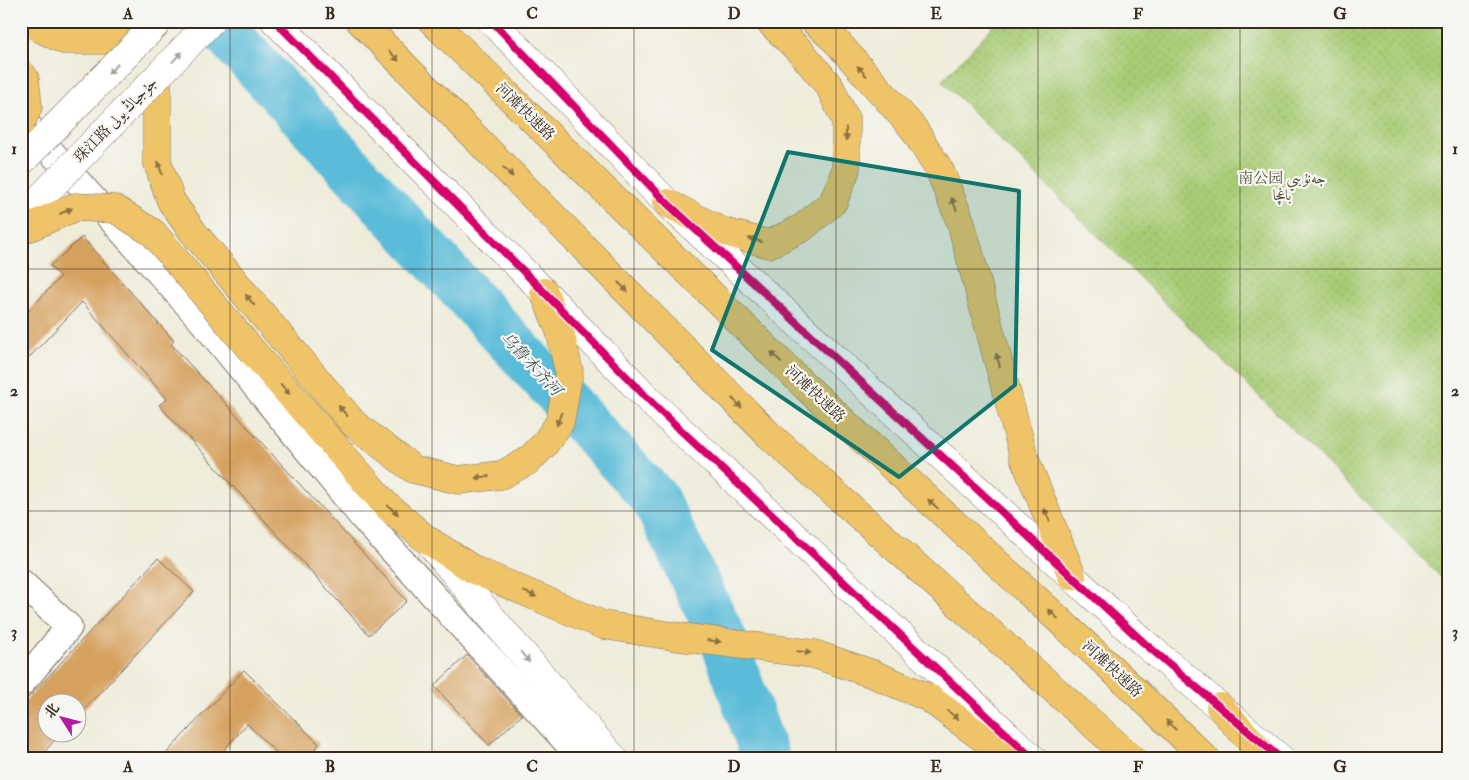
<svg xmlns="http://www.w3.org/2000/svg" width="1469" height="780" font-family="'IM FELL Double Pica',Amiri,'Noto Serif SC',serif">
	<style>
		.green { fill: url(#green-dots); stroke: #717b4a }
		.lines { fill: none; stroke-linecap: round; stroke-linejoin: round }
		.river { stroke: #5abcd9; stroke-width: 48 }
		.building { fill: #d6a15f }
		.minor-casing { stroke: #7a6e60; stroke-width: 28 }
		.tertiary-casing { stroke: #7a6e60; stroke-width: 29 }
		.trunk-casing { stroke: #7a6e60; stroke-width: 29 }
		.motorway-casing { stroke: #7a6e60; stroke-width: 29 }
		.minor { stroke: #fff; stroke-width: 26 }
		.tertiary { stroke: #fff; stroke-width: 28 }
		.trunk { stroke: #efc469; stroke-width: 28 }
		.motorway { stroke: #efc469; stroke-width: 28 }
		.tertiary-bridge-casing { stroke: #7a6e60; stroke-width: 29; stroke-linecap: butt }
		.trunk-bridge-casing { stroke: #7a6e60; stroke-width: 29; stroke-linecap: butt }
		.tertiary-bridge { stroke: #fff; stroke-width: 28 }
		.trunk-bridge { stroke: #efc469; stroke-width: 28 }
		.cycleway-casing { stroke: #f6f6f2; stroke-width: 11 }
		.cycleway { stroke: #d6006c; stroke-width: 8 }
		.oneway { fill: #8c6f40 }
		.oneway2 { fill: #a79f9a }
		.marked { fill: #0f766e; fill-opacity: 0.2; stroke: #0f766e; stroke-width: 4; stroke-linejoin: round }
		.grid { fill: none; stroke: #3b2a1e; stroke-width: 1; stroke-opacity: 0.55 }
		.labels { text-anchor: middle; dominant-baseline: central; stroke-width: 4.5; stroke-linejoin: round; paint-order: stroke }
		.street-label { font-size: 15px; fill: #3b2a1e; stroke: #f6f6f2 }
		.park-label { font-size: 15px; fill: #565234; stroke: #f6f6f2 }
		.water-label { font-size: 16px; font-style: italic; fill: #445656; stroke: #f6f6f2 }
		.neatline { fill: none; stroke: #3b2a1e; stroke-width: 2 }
		.grid-label { font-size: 16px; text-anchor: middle; font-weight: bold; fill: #3b2a1e }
	</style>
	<defs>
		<pattern id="green-dots" width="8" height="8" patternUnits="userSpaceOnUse" patternTransform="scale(1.25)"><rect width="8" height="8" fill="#a7cc75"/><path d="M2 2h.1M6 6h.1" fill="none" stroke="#91af65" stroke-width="1.8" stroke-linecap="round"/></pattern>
	</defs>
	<rect width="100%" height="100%" fill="#f6f6f2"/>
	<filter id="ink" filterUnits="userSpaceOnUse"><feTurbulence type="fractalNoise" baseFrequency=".02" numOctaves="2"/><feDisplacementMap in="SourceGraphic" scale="10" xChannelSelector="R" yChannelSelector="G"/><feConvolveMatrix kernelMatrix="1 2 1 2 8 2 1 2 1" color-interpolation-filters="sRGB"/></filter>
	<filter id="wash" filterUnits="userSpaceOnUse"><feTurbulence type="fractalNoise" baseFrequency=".0096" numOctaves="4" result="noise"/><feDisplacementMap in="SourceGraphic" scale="20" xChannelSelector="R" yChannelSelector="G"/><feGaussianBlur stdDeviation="1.12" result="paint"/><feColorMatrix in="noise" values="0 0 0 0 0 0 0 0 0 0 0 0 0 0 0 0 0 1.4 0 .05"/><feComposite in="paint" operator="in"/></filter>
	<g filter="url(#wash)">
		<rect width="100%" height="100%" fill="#efecda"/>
		<path class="green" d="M998,21H1448V584L942,81Z"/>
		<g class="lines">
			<path class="river" d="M215,21L655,499L724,641L766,759"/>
		</g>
		<g id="blocks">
			<path class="building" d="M82,237L174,341L171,344L407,601L369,635L159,405L167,399L82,302L21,366V319L60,277L50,266Z
				M158,558L194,592L78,716V702H48V732H62L38,759H21V704L32,694Z
				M467,655L522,715L489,745L434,686Z
				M244,670L319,744L307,759H283L247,724L216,759H161Z"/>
		</g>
	</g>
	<g filter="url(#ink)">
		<use href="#blocks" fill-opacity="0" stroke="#7a6e60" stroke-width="1"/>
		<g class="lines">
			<g class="minor-casing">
				<path id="minor" d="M21,118L202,321L363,518L582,759
					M21,582L69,627L21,684"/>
			</g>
			<g class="tertiary-casing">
				<path id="tertiary" d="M275,21L544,292L656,407L1033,759
					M492,21L667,203L1143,642L1281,759
					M432,546L503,631L614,759"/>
			</g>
			<g class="trunk-casing">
				<path id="trunk" d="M33,21L40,28L64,40H103L154,27
					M360,21L768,434L1132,759
					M432,21L806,387L1111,668L1206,759
					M814,21L836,41L913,128L940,171L961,223L1024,457L1072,576
					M157,77V161L171,201L193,232L282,338
					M667,203L721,231L769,244L802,228L833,202L846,170V121L830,87L802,53L769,21
					M253,352L386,505L426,539L474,570L603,625L672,636L814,654L873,674L929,698L1011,759
					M1220,707L1267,759"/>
			</g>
			<g class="motorway-casing">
				<path id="motorway" d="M282,338L354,424L413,469L458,480L501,475L528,461L544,445L560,422L569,372L560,331L544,292"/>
			</g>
			<use href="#minor" class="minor"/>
			<use href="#tertiary" class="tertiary"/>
			<use href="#trunk" class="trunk"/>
			<use href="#motorway" class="motorway"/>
			<g class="tertiary-bridge-casing">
				<path id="tertiary-bridge" d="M21,162L159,21
					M21,218L211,21"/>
			</g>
			<g class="trunk-bridge-casing">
				<path id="trunk-bridge" d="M21,73L25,79L28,107L21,123
					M21,231L75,207L115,209L153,233L253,352"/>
			</g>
			<use href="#tertiary-bridge" class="tertiary-bridge"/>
			<use href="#trunk-bridge" class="trunk-bridge"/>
			<g class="cycleway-casing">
				<path id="cycleway" d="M275,21L544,292L656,407L1033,759
					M492,21L667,203L1143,642L1281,759"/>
			</g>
			<use href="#cycleway" class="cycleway"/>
		</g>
		<defs><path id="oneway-solid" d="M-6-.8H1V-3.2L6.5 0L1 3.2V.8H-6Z" transform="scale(1.25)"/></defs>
		<g class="oneway">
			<use href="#oneway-solid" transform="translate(394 56) rotate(46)"/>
			<use href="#oneway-solid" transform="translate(862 71) rotate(-132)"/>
			<use href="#oneway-solid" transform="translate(846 134) rotate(89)"/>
			<use href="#oneway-solid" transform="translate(160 168) rotate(-108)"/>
			<use href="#oneway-solid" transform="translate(508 172) rotate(45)"/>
			<use href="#oneway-solid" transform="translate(954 204) rotate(-112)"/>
			<use href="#oneway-solid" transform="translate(66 211) rotate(-24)"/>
			<use href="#oneway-solid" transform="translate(755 240) rotate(-165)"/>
			<use href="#oneway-solid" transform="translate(623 287) rotate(45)"/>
			<use href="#oneway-solid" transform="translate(250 300) rotate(-130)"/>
			<use href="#oneway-solid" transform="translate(776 357) rotate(-136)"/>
			<use href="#oneway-solid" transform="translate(998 360) rotate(-105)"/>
			<use href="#oneway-solid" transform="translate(285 389) rotate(49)"/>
			<use href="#oneway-solid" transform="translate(737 403) rotate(45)"/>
			<use href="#oneway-solid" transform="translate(343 411) rotate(-130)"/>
			<use href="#oneway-solid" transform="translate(559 419) rotate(110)"/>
			<use href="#oneway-solid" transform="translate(482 477) rotate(173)"/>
			<use href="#oneway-solid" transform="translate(933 504) rotate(-137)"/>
			<use href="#oneway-solid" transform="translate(393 510) rotate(41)"/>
			<use href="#oneway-solid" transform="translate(1047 515) rotate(-112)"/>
			<use href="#oneway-solid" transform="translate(530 594) rotate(23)"/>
			<use href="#oneway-solid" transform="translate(1053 614) rotate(-137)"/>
			<use href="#oneway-solid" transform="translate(714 641) rotate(7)"/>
			<use href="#oneway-solid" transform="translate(804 652) rotate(8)"/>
			<use href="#oneway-solid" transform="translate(953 715) rotate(37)"/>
			<use href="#oneway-solid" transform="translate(1171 725) rotate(-136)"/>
		</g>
		<g class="oneway2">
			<use href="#oneway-solid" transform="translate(177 57) rotate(-46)"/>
			<use href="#oneway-solid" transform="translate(113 69) rotate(135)"/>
			<use href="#oneway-solid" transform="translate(525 657) rotate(49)"/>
		</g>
	</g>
	<path class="marked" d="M788,152L1019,191L1015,385L899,477L712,350Z"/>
	<path class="grid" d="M230,21V759M432,21V759M634,21V759M836,21V759M1038,21V759M1240,21V759M21,269H1448M21,511H1448"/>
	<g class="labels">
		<g class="street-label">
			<text transform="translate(525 112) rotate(44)">河滩快速路</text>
			<text transform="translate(116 120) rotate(-46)">珠江路 جۇجياڭ يولى</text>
			<text transform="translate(815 394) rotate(43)">河滩快速路</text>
			<text transform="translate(1112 669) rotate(43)">河滩快速路</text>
		</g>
		<g class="park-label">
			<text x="1282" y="178">南公园 جەنۇبىي<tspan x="1282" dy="17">باغچا</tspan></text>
		</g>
		<g class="water-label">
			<text transform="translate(531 364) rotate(47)">乌鲁木齐河</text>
		</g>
	</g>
	<rect width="1469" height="780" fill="none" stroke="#f6f6f2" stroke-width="55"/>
	<g transform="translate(62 718) rotate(306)"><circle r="24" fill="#f6f6f2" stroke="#aba49d"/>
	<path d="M0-4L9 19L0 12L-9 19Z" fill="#b5179e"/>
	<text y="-8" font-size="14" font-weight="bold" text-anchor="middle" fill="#3b2a1e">北</text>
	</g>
	<rect x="28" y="28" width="1414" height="724" class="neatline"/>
	<g class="grid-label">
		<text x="128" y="19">A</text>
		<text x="330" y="19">B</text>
		<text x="532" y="19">C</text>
		<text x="734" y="19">D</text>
		<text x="936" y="19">E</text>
		<text x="1138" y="19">F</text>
		<text x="1340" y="19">G</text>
		<text x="14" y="154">1</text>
		<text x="1455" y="154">1</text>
		<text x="14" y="396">2</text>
		<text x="1455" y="396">2</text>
		<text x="14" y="637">3</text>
		<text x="1455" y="637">3</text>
		<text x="128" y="772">A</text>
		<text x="330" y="772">B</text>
		<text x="532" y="772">C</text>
		<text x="734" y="772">D</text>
		<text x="936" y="772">E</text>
		<text x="1138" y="772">F</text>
		<text x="1340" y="772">G</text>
	</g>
</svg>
